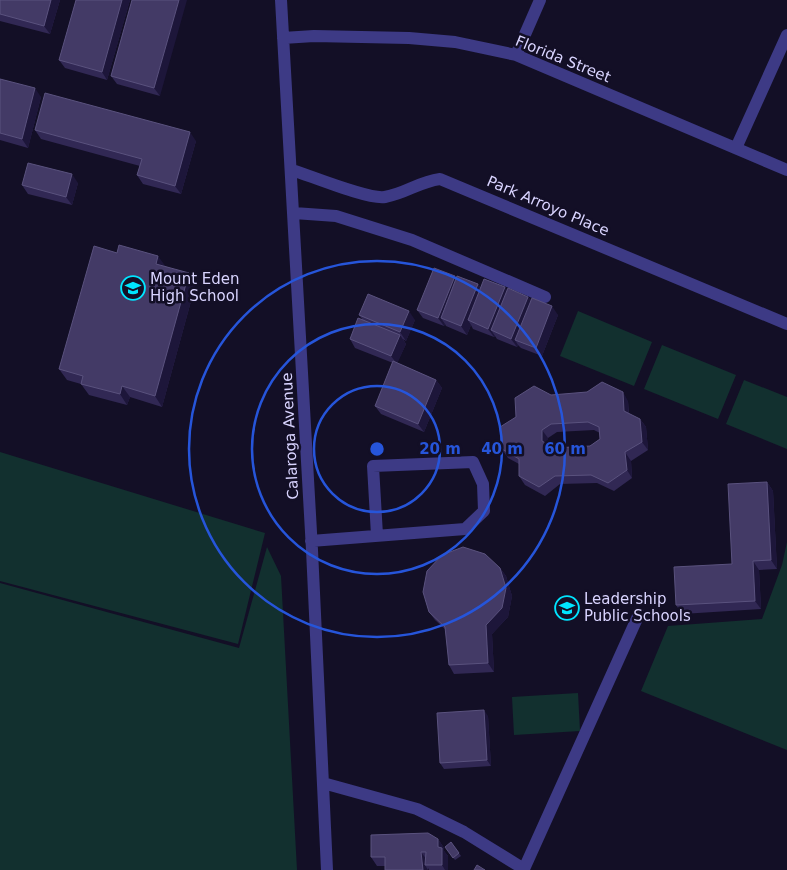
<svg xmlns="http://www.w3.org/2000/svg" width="787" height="870" font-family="'DejaVu Sans',sans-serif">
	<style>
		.green { fill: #12302f }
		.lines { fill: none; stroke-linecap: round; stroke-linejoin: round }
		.minor { stroke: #3d3a85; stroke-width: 12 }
		.wall { fill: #312854; fill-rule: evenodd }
		.shaded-wall { fill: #1d163a }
		.building { fill: #433a66; stroke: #5a527e; fill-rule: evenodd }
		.ring { fill: none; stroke: #2655da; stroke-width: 2.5 }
		.labels { text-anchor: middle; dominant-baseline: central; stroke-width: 5; stroke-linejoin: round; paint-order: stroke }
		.street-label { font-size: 15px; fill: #d9d4ff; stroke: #130f26 }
		.poi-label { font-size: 15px; fill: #d9d4ff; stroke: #130f26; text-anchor: start }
		.centre { fill: #2655da; stroke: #130f26; stroke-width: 2.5 }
		.ring-label { font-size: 15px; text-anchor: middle; font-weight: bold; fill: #2655da; stroke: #130f26; stroke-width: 5; stroke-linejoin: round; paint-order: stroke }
	</style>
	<rect width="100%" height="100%" fill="#130f26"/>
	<path class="green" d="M578,311L652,342L634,386L560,356Z
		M662,345L736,375L718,419L644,389Z
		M744,380L787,397V449L726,424Z
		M0,452L265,533L238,644L0,581Z
		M787,542V750L641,691L668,626L762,619L782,565Z
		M267,547L281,576L297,870H0V583L239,648Z
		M578,693L580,731L514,735L512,697Z"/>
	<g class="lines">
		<path class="minor" d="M281,0L312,550L327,870
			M283,38L314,36L409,38L455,42L516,55L787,170
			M516,55L540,0
			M736,148L787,35
			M292,170C311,176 369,200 385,197C407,193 418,182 440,179L787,324
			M294,213L336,216L412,240L545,297
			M311,541L465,529L484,511L483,484L473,462L373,466L377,535
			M323,783L417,809L464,832L524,869L639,614"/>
	</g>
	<path class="wall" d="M0,0H60L50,34L0,21Z
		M76,0H130L107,80L65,68L59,60Z
		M132,0L160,96L117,84L111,76Z
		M0,79L41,97L28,148L0,140Z
		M35,130L196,141L181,194L143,184L137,175L140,166L41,139Z
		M78,183L72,205L28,194L22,185Z
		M165,266L196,283L162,407L130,397L127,405L89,395L81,384L67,380L59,369Z
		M455,276L456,279L478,284L481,288L505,287L507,290L528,297L531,300L558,315L542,356L521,348L518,345L517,347L497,339L495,336L494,337L473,329L471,325L467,335L446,326L445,324L444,326L423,318L417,310Z
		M359,315L415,320L406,341L403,339L406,344L397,363L436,380L442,388L424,432L381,414L375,406L393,363L355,348L350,339L362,319Z
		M551,395L628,401L629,414L640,419L646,427L648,450L631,461L632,478L614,491L597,483L560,484L545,496L525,485L519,476V464L508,458L502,449ZM594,430L600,433V439L590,446L554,448L548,445V438L557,432Z
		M767,482L773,491L777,569L759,570L761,609L682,614L676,605L732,564Z
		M500,568L506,576L512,596L508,617L492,634L494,672L454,674L449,665L446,630L435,620L429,612Z
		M488,716L491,766L444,769L440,763Z
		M438,839L444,848V851L448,856V870H429L428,868V870H385V866H377L371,857Z
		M451,842L461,856L455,860L445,847Z"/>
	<path class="shaded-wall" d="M51,0H60L50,34L44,26Z
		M122,0H130L107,80L102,72Z
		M179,0H187L160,96L154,88Z
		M35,88L41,97L28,148L22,139Z
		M190,132L196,141L181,194L175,186Z
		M72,174L78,183L72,205L66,197Z
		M158,256L166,267L156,264Z
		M189,273L196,283L162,407L155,396Z
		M455,276L460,284L441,318L445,324L444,326L438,318Z
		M478,284L484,293L468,320L471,325L467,335L461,326Z
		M505,287L511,296L491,330L495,336L494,337L488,329Z
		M528,297L534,305L515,340L518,345L517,347L511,339Z
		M552,306L558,315L542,356L536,348Z
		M409,311L415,320L406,341L400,332Z
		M400,335L406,344L397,364L391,356Z
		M436,380L442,388L424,432L418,424Z
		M122,386L130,397L127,405L120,394Z
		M623,392L628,401L629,420L624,411Z
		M640,419L646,427L648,450L642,442Z
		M542,430L548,438V450L542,441Z
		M625,452L631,461L632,478L627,470Z
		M767,482L773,491L777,569L771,560Z
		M753,561L759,570L761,609L755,601Z
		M500,568L506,576L512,596L508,617L492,634L494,672L488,663L486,625Z
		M484,710L488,716L491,766L487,760Z
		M438,839L444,848V851L448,856V870H445L442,865L438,847Z
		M421,852L427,860L425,865L428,870H423Z"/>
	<path class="building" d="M0,0H51L44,26L0,14Z
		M76,0H122L102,72L59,60Z
		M132,0H179L154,88L111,76Z
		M0,79L35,88L22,139L0,133Z
		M45,93L190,132L175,186L137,175L142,159L35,130Z
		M28,163L72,174L66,197L22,185Z
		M119,245L158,256L156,264L189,273L155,396L122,386L120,394L81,384L83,376L59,369L94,246L117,253Z
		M434,268L455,276L438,318L417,310Z
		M457,276L478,284L461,326L441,318Z
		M484,279L505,287L488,329L468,320Z
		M508,288L528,297L511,339L491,330Z
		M368,294L409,311L400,332L359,315Z
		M532,298L552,306L536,348L515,340Z
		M358,318L400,335L391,356L350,339Z
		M393,361L436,380L418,424L375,406Z
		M602,382L623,392L624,411L640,419L642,442L625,452L627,470L608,483L591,475L555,476L539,487L519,476V459L502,449L500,427L516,417L515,398L534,386L551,395L587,392ZM588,422L599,427L600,439L590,446L554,448L542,441V430L551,424Z
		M767,482L771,560L753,561L755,601L676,605L674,567L732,564L728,484Z
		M463,547L485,554L500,568L506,588L502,608L486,625L488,663L449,665L445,627L429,612L423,592L427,571L442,555Z
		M484,710L487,760L440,763L437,713Z
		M428,833L438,839V847L442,848V865H425L426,852H421L423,870H385V857H371V835Z
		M451,842L459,853L453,858L445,847Z
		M477,865L485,870H474Z"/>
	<g class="ring">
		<circle cx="377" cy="449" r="63"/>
		<circle cx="377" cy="449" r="125"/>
		<circle cx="377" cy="449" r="188"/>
	</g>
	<defs>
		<g id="school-ring" transform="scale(1.25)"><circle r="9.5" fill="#130f26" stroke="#00e5ff" stroke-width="1.5"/><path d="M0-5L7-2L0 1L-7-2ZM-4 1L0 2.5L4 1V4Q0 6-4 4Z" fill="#00e5ff"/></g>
	</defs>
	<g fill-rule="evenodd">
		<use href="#school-ring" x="133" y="288"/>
		<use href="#school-ring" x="567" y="608"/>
	</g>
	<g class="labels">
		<g class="street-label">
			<text transform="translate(563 59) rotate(22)">Florida Street</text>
			<text transform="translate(548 206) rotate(23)">Park Arroyo Place</text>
			<text transform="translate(290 436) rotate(-93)">Calaroga Avenue</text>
		</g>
		<g class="poi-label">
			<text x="150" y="279">Mount Eden<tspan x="150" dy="17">High School</tspan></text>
			<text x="584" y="599">Leadership<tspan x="584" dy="17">Public Schools</tspan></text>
		</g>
	</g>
	<circle cx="377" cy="449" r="8" class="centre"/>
	<g class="ring-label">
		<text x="440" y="454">20 m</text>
		<text x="502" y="454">40 m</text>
		<text x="565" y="454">60 m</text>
	</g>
</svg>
